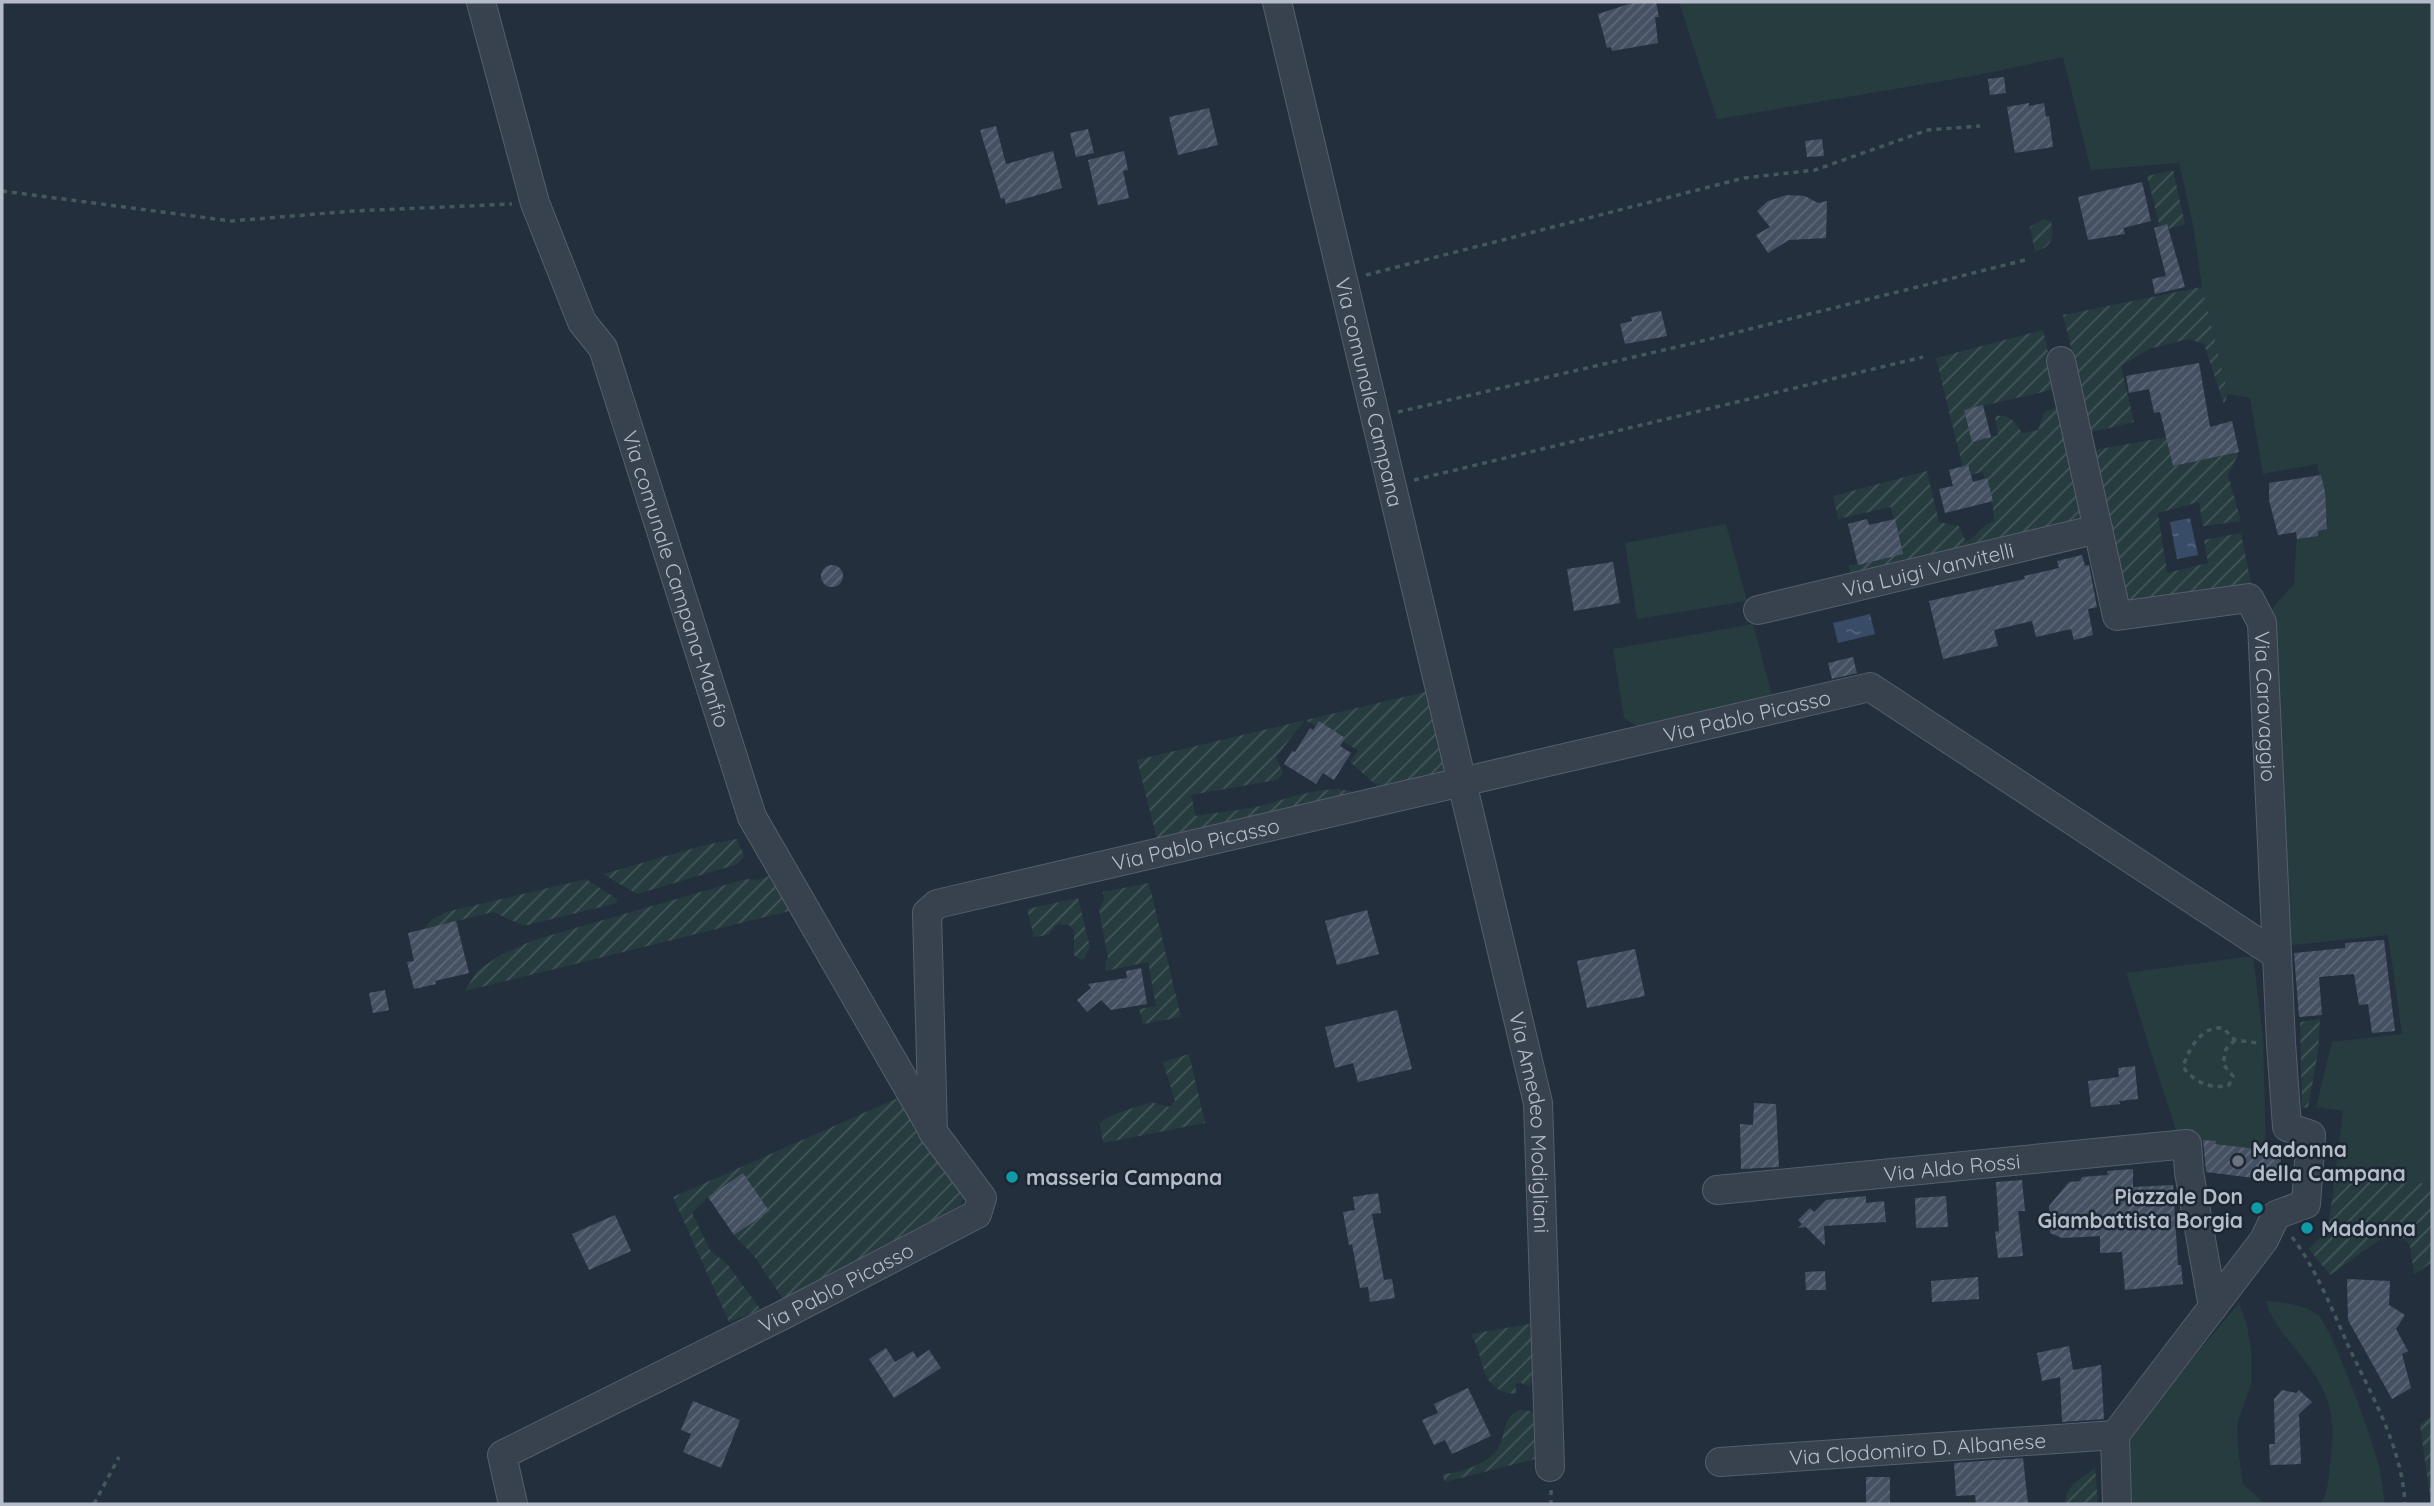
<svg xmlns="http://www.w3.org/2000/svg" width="2434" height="1506" font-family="Quicksand,sans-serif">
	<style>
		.green { fill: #263c3f }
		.garden { fill: url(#garden-furrows) }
		.water { fill: url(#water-ripples) }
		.building { fill: url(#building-hatch) }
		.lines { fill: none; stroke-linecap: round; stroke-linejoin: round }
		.minor-casing { stroke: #565f6c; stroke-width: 30 }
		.path { stroke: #44595c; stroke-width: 3.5; stroke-dasharray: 5 5; stroke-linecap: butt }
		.minor { stroke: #38414e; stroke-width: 28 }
		.worship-dot { fill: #6b7280; stroke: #1d2633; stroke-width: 2.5 }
		.culture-dot { fill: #0f9aa8; stroke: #1d2633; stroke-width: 2.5 }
		.labels { text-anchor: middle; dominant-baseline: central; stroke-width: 5; stroke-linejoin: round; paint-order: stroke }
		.street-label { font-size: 21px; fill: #b4bcc9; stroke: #1d2633 }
		.poi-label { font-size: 21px; font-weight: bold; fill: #b4bcc9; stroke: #1d2633; text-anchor: start }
	</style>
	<defs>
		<pattern id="garden-furrows" width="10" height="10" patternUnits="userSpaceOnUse" patternTransform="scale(1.75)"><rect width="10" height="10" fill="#263c3f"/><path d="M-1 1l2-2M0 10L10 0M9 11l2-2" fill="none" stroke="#435659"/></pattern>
		<pattern id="water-ripples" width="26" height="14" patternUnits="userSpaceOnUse" patternTransform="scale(1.75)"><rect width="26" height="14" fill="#394c67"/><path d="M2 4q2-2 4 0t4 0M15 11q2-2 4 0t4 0" fill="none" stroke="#53647b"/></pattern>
		<pattern id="building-hatch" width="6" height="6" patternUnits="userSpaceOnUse" patternTransform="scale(1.75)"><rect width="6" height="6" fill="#455162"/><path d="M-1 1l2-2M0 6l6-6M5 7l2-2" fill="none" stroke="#5d6877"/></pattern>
	</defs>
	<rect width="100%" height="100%" fill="#242f3e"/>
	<path class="green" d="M1679,2H2432V1184L2335,1176L2343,1111L2316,1107L2332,1042L2402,1034L2388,935L2283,946L2267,614L2294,584L2297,529L2328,524L2317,464L2263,474L2250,398L2228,394L2202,287L2193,225L2179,163L2091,170L2063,57L1978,75L1717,119Z
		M1726,524L1747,601L1637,619L1625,543Z
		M1753,624L1773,699L1641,729L1624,718L1613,649Z
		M2253,956L2263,1036L2266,1150L2215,1144V1141L2198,1140L2196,1133L2176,1131L2126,973Z
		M2266,1301C2285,1303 2303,1304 2318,1315C2332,1327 2374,1444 2379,1466C2382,1479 2383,1492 2385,1504H2321C2329,1491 2329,1472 2331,1456C2337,1406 2325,1386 2294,1347C2281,1331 2272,1321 2266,1301Z
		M2239,1303L2247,1326L2251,1349V1384L2237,1424L2239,1457L2243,1484L2265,1504H2128L2125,1440Z"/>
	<path class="garden" d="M2173,170L2185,224L2161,231L2147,176Z
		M2044,219L2051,222C2054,239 2052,246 2035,252L2030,227Z
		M2202,287L2228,394L2224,404L2204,344L2188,339L2149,349L2121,366L2134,422L2092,432L2063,315Z
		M2043,330L2056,389L1964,410L1972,442L1998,435L1995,416C2009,414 2016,422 2022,433L2038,430L2044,412L2061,406L2087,523L1851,576L1849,566L1902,553L1891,507L1838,519L1833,496L1927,471L1939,522L1959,526L1966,542C1978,536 1978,527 1994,521L1993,507L1983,472L1965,476L1936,358Z
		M2167,437L2174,466L2239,452L2228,475L2241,521L2203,526L2199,502L2158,513L2167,573L2208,563L2204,540L2241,533L2251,584L2129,606L2094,450Z
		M1429,691L1448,775L1382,790L1350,762L1358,750L1305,720L1276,757L1283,773L1277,780L1191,795L1196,816C1217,812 1239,811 1260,806C1291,798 1335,779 1365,797L1159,848L1137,760Z
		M737,839L744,856L738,864L637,894L603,874L705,845Z
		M772,875L793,910L465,991L477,971L502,954L534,940L746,879L756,880Z
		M586,879L617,899V903L528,925H522L493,912L424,929L432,919L446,912Z
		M1149,883L1181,1017L1143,1024L1139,1009L1156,1006L1148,962L1106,971L1105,963L1108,958L1099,909L1104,900L1103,892Z
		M1078,898L1090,947L1085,958L1081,960L1074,955V931L1069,925L1058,924L1048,935L1034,937L1027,909Z
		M2320,1019L2318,1052L2308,1108L2302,1107L2300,1022Z
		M1189,1054L1205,1123L1103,1143L1100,1124C1107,1114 1137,1108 1150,1102L1170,1107L1175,1101L1163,1062Z
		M900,1097L966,1192L960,1206L783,1299L754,1256L734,1235L768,1211L742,1174L708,1197L692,1213L710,1250L728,1265L761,1310L729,1322L673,1197Z
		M2335,1176L2432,1184V1262L2414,1275L2410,1245L2394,1230L2330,1275L2309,1249L2328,1230Z
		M1534,1323V1377L1530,1386L1521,1383L1515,1384L1517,1394C1478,1392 1486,1360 1471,1334Z
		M1519,1410L1531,1411L1536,1416L1539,1458L1445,1482L1442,1474C1461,1473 1488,1464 1498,1448C1507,1434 1502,1417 1519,1410Z
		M2432,1415V1504H2431L2420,1425Z
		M2095,1468L2098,1504H2065C2065,1485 2082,1478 2095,1468Z"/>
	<path class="water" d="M2190,518L2198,555L2177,559L2170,522Z
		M1870,614L1875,634L1838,643L1833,623Z"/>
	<path class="building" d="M1635,2H1656L1659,17H1655L1658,43L1612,51L1611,47L1607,48L1598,14Z
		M2004,77L2006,93L1990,95L1988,79Z
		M2029,103V106L2044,103L2046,117L2049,116L2053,147L2015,153L2007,107Z
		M1209,108L1218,145L1178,155L1169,117Z
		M996,126L1006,164L1053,151L1062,188L1006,204L1004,198L1001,199L980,130Z
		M1088,129L1094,153L1076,157L1070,133Z
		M1822,139L1824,156L1807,157L1805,141Z
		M1124,151L1128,170L1123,171L1129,198L1098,205L1088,160Z
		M2142,182L2151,221L2123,228L2125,234L2088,240L2078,197Z
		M1787,195L1805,196L1818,203L1827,201L1826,238L1789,240L1768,253L1756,235L1770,227L1757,211L1768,201Z
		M2167,224L2185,287L2155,294L2152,279L2166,276L2154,228Z
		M1661,311L1667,336L1625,344L1620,324L1632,321L1631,317Z
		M2199,363L2210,427L2232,421L2239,452L2173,466L2160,412L2154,413L2149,389L2129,393L2126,376Z
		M1983,405L1991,437L1972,442L1964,410Z
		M1968,465L1973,482L1987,478L1993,501L1945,513L1939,489L1953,486L1949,470Z
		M2321,475L2325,492L2327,529L2318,531V536L2297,539L2296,532L2278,535L2269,500V483Z
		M1867,519L1869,525L1895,519L1903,554L1858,565L1848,524Z
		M2082,555L2085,566L2089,565L2097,607L2088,609L2093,635L2074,640L2071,629L2036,637L2032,621L1994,630L1998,646L1943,659L1929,601L2025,579L2024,576L2059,568L2057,561Z
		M1613,562L1620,603L1574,611L1567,569Z
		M821 576a11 11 0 1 1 22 0a11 11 0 1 1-22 0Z
		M1853,657L1857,673L1832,679L1828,663Z
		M1319,721L1345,738L1340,746L1351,753L1334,780L1323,773L1316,784L1284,764L1292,751L1295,752L1310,728L1313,730Z
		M1367,910L1379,954L1337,965L1325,921Z
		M456,921L469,973L435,981L436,984L414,989L407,962L414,961L408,933Z
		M2384,940L2395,1031L2372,1033L2368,1004L2359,1005L2354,974L2319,977L2322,1015L2299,1017L2294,953L2345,948V943Z
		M1635,949L1645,996L1587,1008L1577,961Z
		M1141,968L1147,1004L1111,1010L1101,1000L1087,1012L1077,1000L1091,988L1088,984L1127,978L1126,971Z
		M385,990L389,1010L373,1013L369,993Z
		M1397,1010L1412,1069L1358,1082L1353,1063L1335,1068L1325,1027Z
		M2135,1066L2138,1099L2119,1101L2120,1104L2091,1107L2088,1081L2119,1077L2118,1068Z
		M1754,1103L1776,1104L1779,1167L1741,1169L1740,1124L1753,1125Z
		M2203,1140L2216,1141L2215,1144L2282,1152L2278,1181L2206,1172Z
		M2133,1169V1187L2173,1185L2178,1265H2181L2183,1284L2125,1290L2122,1252L2100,1253V1236L2062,1238L2050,1233L2049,1206L2069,1182L2080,1181L2082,1177L2108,1175L2107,1171Z
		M743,1173L769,1211L734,1235L708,1197Z
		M2022,1180L2025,1211H2018L2023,1256L1998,1258L1995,1232L1999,1231L1996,1182Z
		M1378,1193L1381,1213L1372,1214L1384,1280L1392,1279L1395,1298L1370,1302L1368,1287L1360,1288L1352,1244L1349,1245L1343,1212L1355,1210L1353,1197Z
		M1866,1196V1203L1884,1201L1886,1222L1824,1226L1825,1246L1806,1227L1798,1228L1802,1224L1798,1220L1810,1208L1814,1212L1826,1200Z
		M1946,1196L1948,1227L1916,1228L1915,1198Z
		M615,1215L631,1251L589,1270L572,1234Z
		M1825,1271L1826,1290H1806L1805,1272Z
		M1978,1277L1979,1299L1932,1302L1931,1281Z
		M2347,1279L2390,1281L2389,1305L2405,1315L2396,1329L2408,1351L2402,1354L2411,1388L2392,1399L2348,1320Z
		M2069,1346L2073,1370L2101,1365L2104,1419L2062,1422L2060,1377L2042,1381L2037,1353Z
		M886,1348L895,1362L913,1351L917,1358L929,1350L941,1368L894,1398L869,1359Z
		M1468,1388L1491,1436L1452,1454L1445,1440L1434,1445L1422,1420L1438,1413L1434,1404Z
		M2282,1390L2296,1393L2299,1390L2312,1402L2299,1414L2301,1464L2270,1465L2269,1444H2275L2274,1399Z
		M693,1401L740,1420L721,1468L683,1452L691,1434L681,1430Z
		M2023,1458L2028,1504H1976L1975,1495L1956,1496L1954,1463Z
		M1866,1477H1890V1504H1866Z"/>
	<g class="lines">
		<g class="minor-casing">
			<g id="minor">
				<path id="s1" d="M481,2L535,203L582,322L603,348L752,817L932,1129"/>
				<path id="s2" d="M1277,2L1538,1103L1550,1467"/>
				<path id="s3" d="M2061,361L2117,616L2249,598L2262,623L2281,1043L2287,1127L2311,1135L2306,1204L2276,1215L2264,1240L2115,1435L2117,1504"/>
				<path id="s4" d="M1758,610L2098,529"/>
				<path id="s5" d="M1717,1190L2187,1144L2189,1172L2213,1307"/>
				<path id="s6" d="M1720,1462L2115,1435"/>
				<path id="s7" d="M513,1504L502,1455L785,1314L977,1214L982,1198L933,1132L927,913L937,904L1870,687L2277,955"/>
			</g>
		</g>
		<path class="path" d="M2,191L231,221L354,211L512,204
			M1366,275L1744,178L1815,170L1928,130L1980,126
			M1398,412L1694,343L2029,259
			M1414,480L1923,357
			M2235,1040L2226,1049L2223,1064L2233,1076L2229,1085C2211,1090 2194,1082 2183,1067C2189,1048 2201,1026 2223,1028L2235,1040L2258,1043
			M2292,1237C2315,1267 2332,1309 2347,1343C2371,1395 2402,1446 2405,1504
			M1551,1490V1504
			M94,1504L119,1457"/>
		<use href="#minor" class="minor"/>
	</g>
	<circle class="worship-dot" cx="2238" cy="1161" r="7"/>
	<g class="culture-dot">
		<circle cx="1012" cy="1177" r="7"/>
		<circle cx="2257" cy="1208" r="7"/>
		<circle cx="2307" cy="1228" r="7"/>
	</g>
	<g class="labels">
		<g class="street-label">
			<text stroke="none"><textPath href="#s2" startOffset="401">Via comunale Campana</textPath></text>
			<text stroke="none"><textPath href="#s4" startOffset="175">Via Luigi Vanvitelli</textPath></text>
			<text stroke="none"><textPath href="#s1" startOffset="612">Via comunale Campana-Manfio</textPath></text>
			<text stroke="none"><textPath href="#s3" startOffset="506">Via Caravaggio</textPath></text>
			<text stroke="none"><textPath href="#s7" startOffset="1746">Via Pablo Picasso</textPath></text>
			<text stroke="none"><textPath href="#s7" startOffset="1180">Via Pablo Picasso</textPath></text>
			<text stroke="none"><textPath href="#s2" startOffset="1150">Via Amedeo Modigliani</textPath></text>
			<text stroke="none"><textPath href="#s5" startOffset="236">Via Aldo Rossi</textPath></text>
			<text stroke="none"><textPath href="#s7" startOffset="424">Via Pablo Picasso</textPath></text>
			<text stroke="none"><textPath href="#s6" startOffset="198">Via Clodomiro D. Albanese</textPath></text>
		</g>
		<g class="poi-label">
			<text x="2252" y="1149">Madonna<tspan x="2252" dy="24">della Campana</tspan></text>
			<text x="1026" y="1177">masseria Campana</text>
			<text x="2243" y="1196" text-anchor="end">Piazzale Don<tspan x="2243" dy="24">Giambattista Borgia</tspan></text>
			<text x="2321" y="1228">Madonna</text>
		</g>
	</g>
	<rect width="2434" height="1506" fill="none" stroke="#b4bcc9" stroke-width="7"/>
</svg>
